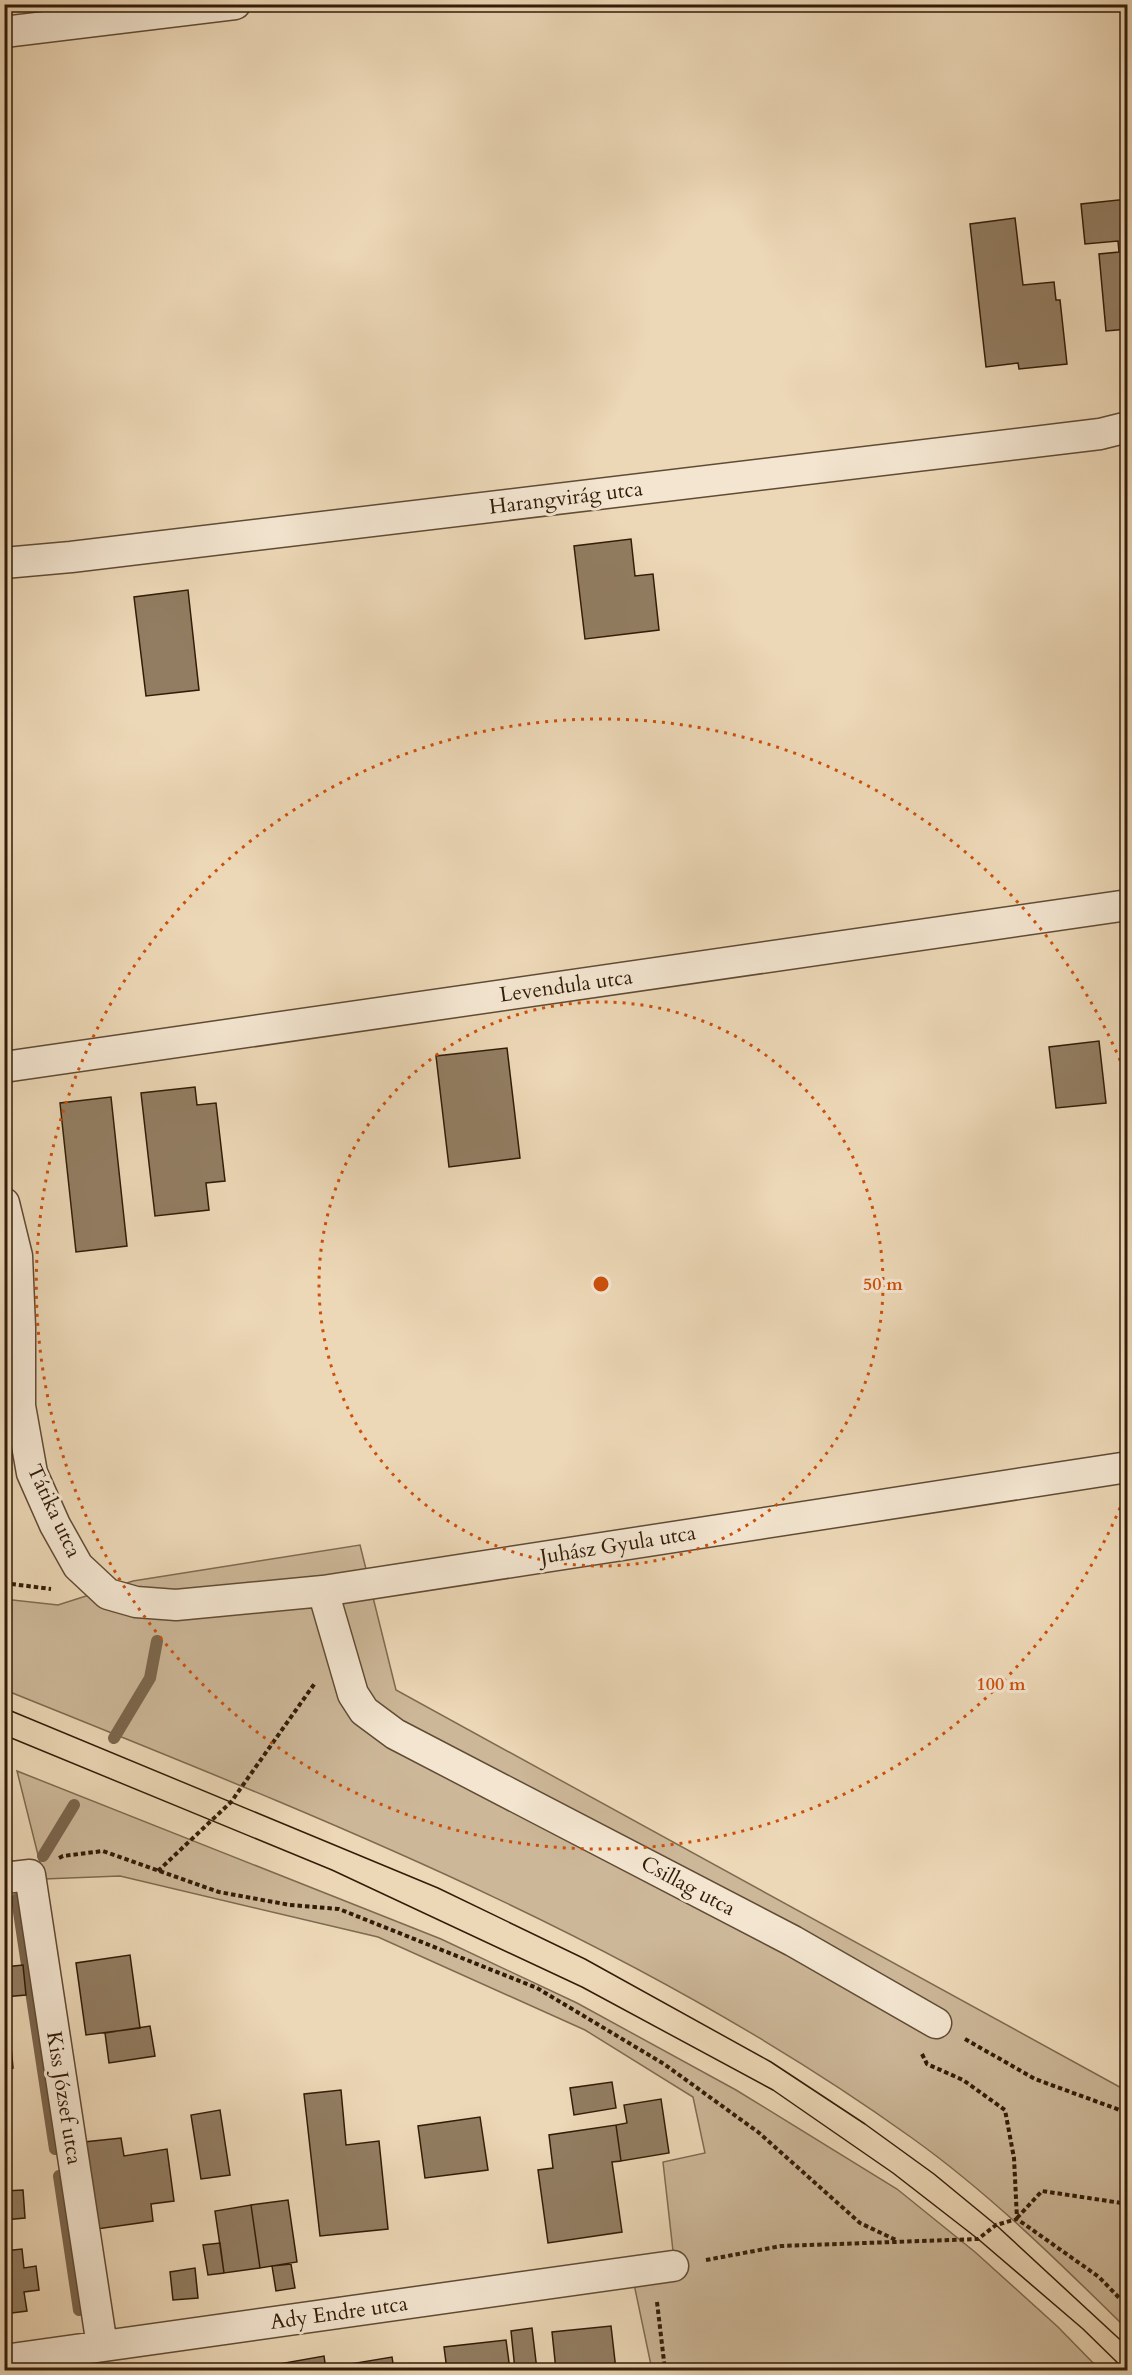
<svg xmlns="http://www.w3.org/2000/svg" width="1132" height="2375" font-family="Cardo,serif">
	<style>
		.green { fill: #ccb798; stroke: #7e6a50; stroke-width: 1.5 }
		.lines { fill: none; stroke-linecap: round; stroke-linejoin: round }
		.stream { stroke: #7b664d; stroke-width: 12 }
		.building { fill: #927d62; stroke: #311c08; stroke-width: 1.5 }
		.street-casing { stroke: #604b34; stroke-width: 33 }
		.path { stroke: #311c08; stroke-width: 4; stroke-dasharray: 4.5 3; stroke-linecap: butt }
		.street { stroke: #f3e5d0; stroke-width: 30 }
		.tram { stroke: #311c08; stroke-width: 1.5 }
		.ring { fill: none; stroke: #cd500b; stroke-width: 3; stroke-dasharray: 3 6 }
		.labels { text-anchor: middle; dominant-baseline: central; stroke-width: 6; stroke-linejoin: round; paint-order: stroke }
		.street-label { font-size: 21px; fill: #311c08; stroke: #f3e5d0 }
		.centre { fill: #cd500b; stroke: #f3e5d0; stroke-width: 3 }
		.ring-label { font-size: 18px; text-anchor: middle; font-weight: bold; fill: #cd500b; stroke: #f3e5d0; stroke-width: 6; stroke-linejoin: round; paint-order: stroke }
	</style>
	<rect width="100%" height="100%" fill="#ecd7b6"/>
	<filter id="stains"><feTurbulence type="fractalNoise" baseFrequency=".00333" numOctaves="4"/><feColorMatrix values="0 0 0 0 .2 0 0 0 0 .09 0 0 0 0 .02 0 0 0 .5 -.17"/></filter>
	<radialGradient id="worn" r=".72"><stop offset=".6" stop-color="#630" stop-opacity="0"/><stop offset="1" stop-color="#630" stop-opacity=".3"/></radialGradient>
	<path class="green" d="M360,1545L396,1690L1127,2091V2329C1060,2263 989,2193 912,2138C637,1940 317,1816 5,1690L4,1599L58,1605L133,1581Z
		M17,1771L441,1939L577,2003L736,2090L897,2189L975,2252L1058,2327L1100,2370H652L629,2260L673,2251L663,2162L705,2153L693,2097L585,2030L378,1937L120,1876L44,1879Z"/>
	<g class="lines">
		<path class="stream" d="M114,1738L150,1678L157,1641
			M43,1856L74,1805
			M17,1899L55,2149
			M59,2176L79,2310"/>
	</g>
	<path class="building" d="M1128,199V329L1106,331L1099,254L1119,252L1118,241L1085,244L1081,204Z
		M1015,218L1023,285L1054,282L1056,300H1060L1067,364L1019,369L1018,363L986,367L970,224Z
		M631,539L635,576L653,574L659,630L585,639L574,546Z
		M188,590L199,690L146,696L134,597Z
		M4,679L11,746H4Z
		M1099,1041L1106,1103L1056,1108L1049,1047Z
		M507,1048L520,1158L449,1167L436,1056Z
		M195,1087L197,1105L216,1103L225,1181L206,1183L209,1210L155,1216L141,1093Z
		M111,1097L127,1246L76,1252L60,1103Z
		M130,1955L140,2028L86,2035L76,1963Z
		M23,1965L26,1995L4,1997V1967Z
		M150,2026L155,2056L109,2063L105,2033Z
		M11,2046L13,2068L4,2069V2047Z
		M612,2082L616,2108L574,2115L570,2088Z
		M341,2090L346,2145L379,2141L388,2229L320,2236L304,2094Z
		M661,2099L669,2153L621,2161L616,2125L627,2123L624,2105Z
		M220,2110L230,2175L201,2179L191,2115Z
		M480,2117L488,2170L425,2178L418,2126Z
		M616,2125L621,2161L612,2162L622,2232L548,2243L538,2170L553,2168L549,2135Z
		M121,2138L124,2156L167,2149L174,2201L151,2204L153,2221L97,2229L84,2142Z
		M23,2190L25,2218L4,2220V2191Z
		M288,2200L297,2262L260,2268L251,2205Z
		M251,2205L260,2268L224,2273L215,2211Z
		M220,2243L224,2273L208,2275L203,2245Z
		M22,2249L24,2268L36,2266L39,2290L24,2292L27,2311L4,2314V2251Z
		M291,2264L295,2288L276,2291L272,2266Z
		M195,2268L198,2298L173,2300L170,2272Z
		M611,2326L616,2370H556L552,2332Z
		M532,2328L537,2370H515L511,2331Z
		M506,2340L510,2370H447L444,2347Z
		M324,2356L326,2370H274L273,2365Z
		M392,2357L394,2370H339L338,2366Z
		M273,2365L274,2370H242Z"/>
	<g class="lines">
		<g class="street-casing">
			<path id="street" d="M4,32L235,4
				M4,563L71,557L1100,434L1128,427
				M4,1067L1128,905
				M4,1203L17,1256L20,1327V1406L32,1473L55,1525L78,1566L108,1594L136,1602L176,1605L323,1591L1128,1467
				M323,1591L353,1694L364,1711L395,1734L793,1941L936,2023
				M4,1878L30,1875L102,2346
				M4,2360L673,2266"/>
		</g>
		<path class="path" d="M4,1583L51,1589
			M59,1858L63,1856L103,1851L219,1892L290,1905L339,1909L537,1988L664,2064L758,2132L860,2223L898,2241
			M158,1871L231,1802L315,1683
			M965,2039L1035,2079L1128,2113
			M922,2054L927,2064L963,2080L1005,2110L1014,2158L1017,2219
			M1017,2218L1042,2191L1128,2204
			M706,2260L781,2246L978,2239L996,2225L1017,2219L1099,2277L1128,2307
			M657,2302L665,2370"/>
		<use href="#street" class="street"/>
		<path class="tram" d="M4,1708L438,1888L585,1959L771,2062L865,2124L934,2174L996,2225L1128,2347
			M4,1735L332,1870L582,1987L773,2090L893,2173L978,2239L1083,2329L1125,2370"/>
	</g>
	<g class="ring">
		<circle cx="601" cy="1284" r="282"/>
		<path d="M1127 1491A565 565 0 1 1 1127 1077"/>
	</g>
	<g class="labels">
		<g class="street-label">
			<text transform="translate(566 498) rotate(-7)">Harangvirág utca</text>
			<text transform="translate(566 986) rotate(-8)">Levendula utca</text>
			<text transform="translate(54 1511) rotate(65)">Tátika utca</text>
			<text transform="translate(618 1545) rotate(-9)">Juhász Gyula utca</text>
			<text transform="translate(688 1886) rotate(28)">Csillag utca</text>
			<text transform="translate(64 2098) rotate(81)">Kiss József utca</text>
			<text transform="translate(339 2313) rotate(-8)">Ady Endre utca</text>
		</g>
	</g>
	<circle cx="601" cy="1284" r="9" class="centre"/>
	<g class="ring-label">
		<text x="883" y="1290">50 m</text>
		<text x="1001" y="1690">100 m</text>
	</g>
	<rect width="1132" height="2375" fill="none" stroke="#ecd7b6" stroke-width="24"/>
	<rect x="6" y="6" width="1120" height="2363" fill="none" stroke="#311c08" stroke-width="3"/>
	<rect x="12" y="12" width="1108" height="2351" fill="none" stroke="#311c08" stroke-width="1.5"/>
	<rect width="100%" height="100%" filter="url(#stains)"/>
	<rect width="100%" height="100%" fill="url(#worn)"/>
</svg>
